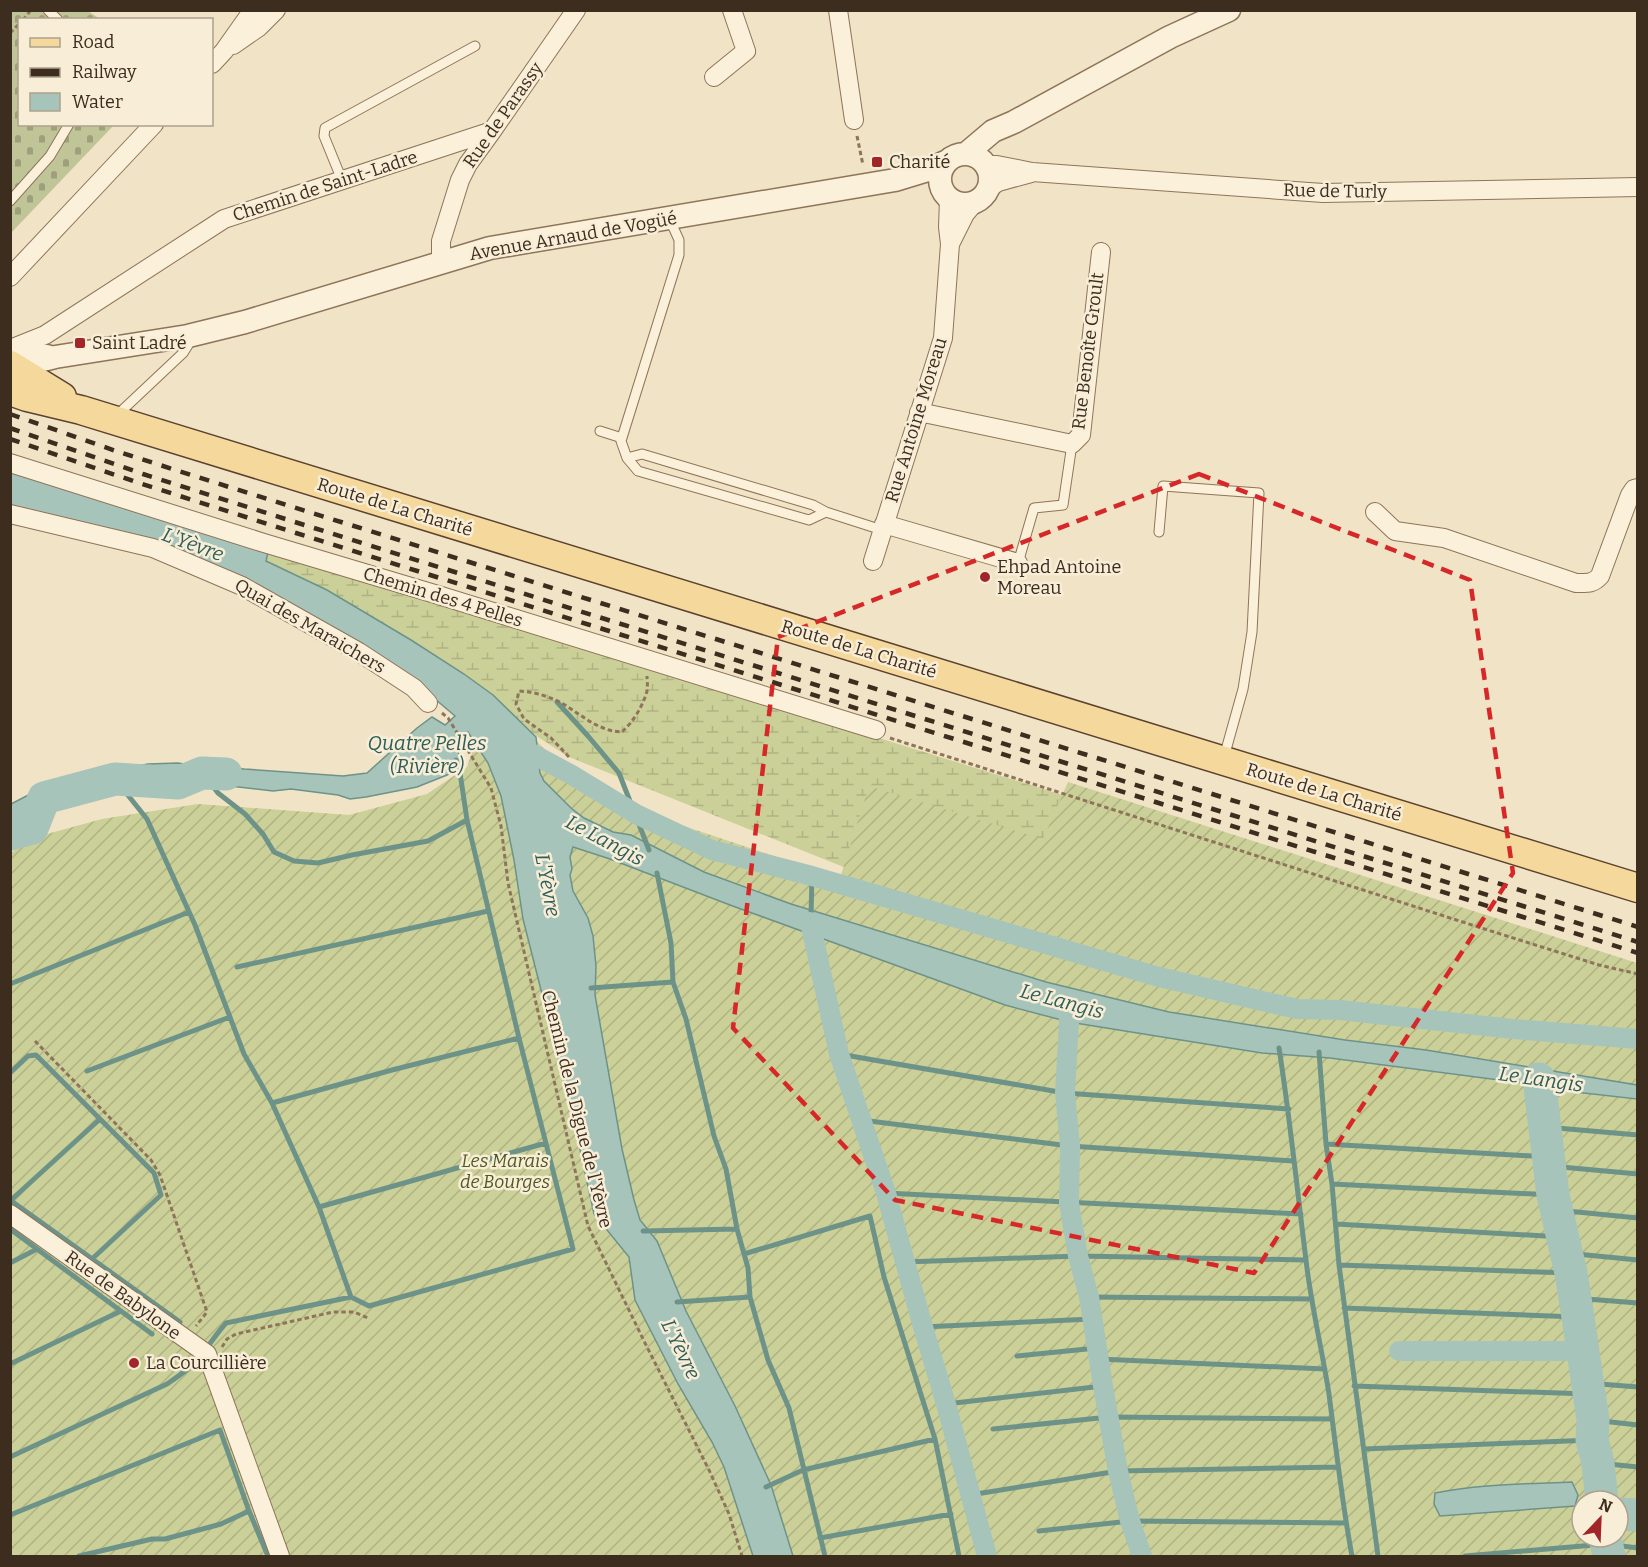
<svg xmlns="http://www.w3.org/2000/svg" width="1648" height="1567" font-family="Bitter,serif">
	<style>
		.wetland { fill: url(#wetland-marsh) }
		.cemetery { fill: url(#cemetery-stones) }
		.garden { fill: url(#garden-furrows); fill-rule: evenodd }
		.water { fill: #a7c4bb; stroke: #6d9389; stroke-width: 1.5 }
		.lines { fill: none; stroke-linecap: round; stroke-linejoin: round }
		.stream { stroke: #6d9389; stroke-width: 5 }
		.canal { stroke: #a7c4bb; stroke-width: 20 }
		.river { stroke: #a7c4bb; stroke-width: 33 }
		.service-casing { stroke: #8e745a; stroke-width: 11 }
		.minor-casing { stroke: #8e745a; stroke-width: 20 }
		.tertiary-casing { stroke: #8e745a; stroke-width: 25 }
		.primary-casing { stroke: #5b422e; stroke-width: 31 }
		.path { stroke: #8e745a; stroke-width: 3; stroke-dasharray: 4.5 3; stroke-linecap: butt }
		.service { stroke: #fbf0da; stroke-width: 9 }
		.minor { stroke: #fbf0da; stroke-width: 18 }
		.tertiary { stroke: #fbf0da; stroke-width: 22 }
		.primary { stroke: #f5d89c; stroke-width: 28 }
		.rail { stroke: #3d2d1f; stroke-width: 4.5; stroke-dasharray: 10 10; stroke-linecap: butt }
		.marked { fill: none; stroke: #d62828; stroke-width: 4.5; stroke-dasharray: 12 8; stroke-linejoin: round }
		.poi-dot { fill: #a02629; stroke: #f8edd6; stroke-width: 2 }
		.labels { text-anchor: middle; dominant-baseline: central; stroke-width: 5; stroke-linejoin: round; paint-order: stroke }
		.street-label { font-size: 18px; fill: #3d2d1f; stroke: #f8edd6 }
		.poi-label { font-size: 18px; fill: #3d2d1f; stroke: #f8edd6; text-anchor: start }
		.park-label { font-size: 18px; font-style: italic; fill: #4e5a24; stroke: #f8edd6 }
		.water-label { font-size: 20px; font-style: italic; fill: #2d5d59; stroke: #f8edd6 }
	</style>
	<defs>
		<pattern id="wetland-marsh" width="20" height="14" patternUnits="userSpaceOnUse" patternTransform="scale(1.5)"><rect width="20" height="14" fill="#cbd098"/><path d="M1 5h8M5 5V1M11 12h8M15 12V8" fill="none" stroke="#afb383"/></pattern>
		<pattern id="cemetery-stones" width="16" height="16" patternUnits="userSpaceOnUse" patternTransform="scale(1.5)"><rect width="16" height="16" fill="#c0c598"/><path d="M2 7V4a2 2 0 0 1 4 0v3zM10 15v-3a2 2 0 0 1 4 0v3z" fill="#9da07b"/></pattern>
		<pattern id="garden-furrows" width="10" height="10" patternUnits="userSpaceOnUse" patternTransform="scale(1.5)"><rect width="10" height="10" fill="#cbd098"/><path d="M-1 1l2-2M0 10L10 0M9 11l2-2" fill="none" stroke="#afb383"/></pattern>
	</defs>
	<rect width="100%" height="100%" fill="#f1e3c5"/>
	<path class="wetland" d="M269,548L1637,974L1018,937L569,757L265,561Z"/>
	<path class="cemetery" d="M11,11H88L100,19L20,20V124L114,125L11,233Z"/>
	<path class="garden" d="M492,695L559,764L651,815L840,878L869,786L1043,839L1068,782L1637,963V1556H11L10,854L25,840L102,819L198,804L349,815L427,794L467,767ZM1582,1501H1618V1537H1582Z"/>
	<path class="water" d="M11,469L269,548L266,561L327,590L411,640L464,674L493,695L536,737L540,773L544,781L571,808L584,818L613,832L631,835L704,872L791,904L1046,982L1169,1012L1345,1040L1426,1050L1637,1085V1099L1557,1090L1529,1084L1330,1058L1262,1053L1069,1022L1005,1005L730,905L610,859L573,847L570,857L572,869L570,875L573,891L588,918L593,936L596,966L595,995L622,1149L634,1200L640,1220L657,1241L686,1311L735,1406L771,1485L793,1556H753L724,1467L712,1442L678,1384L635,1300L629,1257L594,1214L571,1108L523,919L514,860L501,796L488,763L468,732L452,741L464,763L447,775L417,787L366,797L350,799L338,795L291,789L273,791L194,782L166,780L113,791L79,799L72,798L47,804L11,826V804L40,789L52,784L148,764L178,763L206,768L221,766L244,769L343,776L367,773L417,728L432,717L445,725L455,716L428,693L257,587L11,506Z
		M1572,1482L1578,1495L1575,1506L1440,1516L1434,1504L1435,1493C1480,1484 1526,1484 1572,1482Z"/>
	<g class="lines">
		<path class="stream" d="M557,702L588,736L619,773L649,850
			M208,780L218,793L245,814L263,834L274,852L294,861L318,863L352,855L428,841L467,820
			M119,784L147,819L195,925L244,1054L272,1103L319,1207L351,1297
			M657,873L671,943L673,982L686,1019L714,1136L726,1169L737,1229L748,1268L750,1297L768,1360L789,1408L825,1556
			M811,916L812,876
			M237,967L488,911
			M10,984L189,912
			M591,988L673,982
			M1279,1048C1290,1118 1297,1189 1306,1260C1311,1305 1322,1349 1329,1394C1336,1448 1342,1503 1352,1556
			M1319,1052L1326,1144L1332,1184L1339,1265L1378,1556
			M839,1054L1065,1093L1289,1109
			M87,1071L230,1017
			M10,1073L28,1056L36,1055L154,1173L161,1195L92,1259
			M272,1103L392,1070L519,1038L467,820L459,766L456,760
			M861,1120L1070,1146L1293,1161
			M1545,1127L1638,1135
			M1326,1144L1548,1157
			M1550,1166L1638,1174
			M1332,1184L1553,1195
			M886,1193L1301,1214
			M10,1200L180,1322
			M11,1200L100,1119
			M319,1207L546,1143
			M1557,1210L1638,1218
			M1336,1224L1562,1237
			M10,1229L152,1334
			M643,1231L737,1229
			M1566,1253L1638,1260
			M744,1254L870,1216L884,1277L935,1439L959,1556
			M905,1262L1078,1256L1306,1260
			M10,1263L37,1249
			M1339,1265L1571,1273
			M1089,1297L1312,1299
			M1574,1298L1638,1303
			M677,1302L750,1297
			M1344,1308L1578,1317
			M923,1327L1092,1319
			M1017,1356L1097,1348
			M1099,1359L1325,1369
			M10,1364L121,1311
			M1587,1383L1638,1387
			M1354,1386L1588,1394
			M946,1404L1103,1386
			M1593,1420L1638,1425
			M993,1429L1109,1417L1332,1419
			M1364,1449L1592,1440
			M10,1457L167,1384C180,1375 192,1367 201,1355C210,1344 217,1333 226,1323L351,1297L369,1306L573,1249L519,1038
			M1598,1463L1638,1467
			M766,1487L803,1470L935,1439
			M970,1495L1118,1471L1338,1467
			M10,1515L220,1430L249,1511L268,1556
			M1039,1531L1130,1521L1345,1523
			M820,1538L951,1514
			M79,1556L152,1539H165L221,1524L249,1511
			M1465,1556L1606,1544L1638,1548"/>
		<path class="canal" d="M516,745L572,775L636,814L712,850L812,876L1159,977L1297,1009L1340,1010L1513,1029L1638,1039
			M810,922L839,1054L886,1193L923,1327L946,1404L987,1556
			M1068,1006L1069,1022L1065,1093L1070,1146L1069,1203L1078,1256L1089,1297L1103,1386L1118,1471L1130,1521L1142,1556
			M1399,1351H1583"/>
		<path class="river" d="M10,834L32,828L44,798L115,779L178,783L202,773L226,774
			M1539,1079L1553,1195L1571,1273L1578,1317L1593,1420L1592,1440L1598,1463L1602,1501
			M1618,1514L1638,1515
			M1605,1537L1609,1556"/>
		<g class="service-casing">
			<path id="service" d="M48,10L58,20
				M342,180L324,136L325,128L475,46
				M10,201L50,156L69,124
				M669,218L679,240V255L621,441L627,458L638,471L809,520L826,512
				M115,417L183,353L188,345V336
				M600,431L622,438
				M627,458L642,454L813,505L826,512L882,530
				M1159,532L1163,486L1259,493L1252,632L1243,689L1224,757
				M1018,563L1034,508L1063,505L1072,444"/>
		</g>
		<g class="minor-casing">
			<path id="minor" d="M838,10L854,120
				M233,45L259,27L276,10
				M212,64L224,51L253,10
				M714,77L746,51L732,10
				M986,165H997L1032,172L1323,193L1638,187
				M988,189L998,182L1031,173
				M951,242L965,214L975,202
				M441,262V241L460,180L468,164L492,131L576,10
				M10,277L154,124
				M10,349L45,335L224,219L492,131
				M919,412L1072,444L1081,435L1101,252
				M10,463L264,543L435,594L876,730
				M1375,512L1395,531L1444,538L1576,583C1587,583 1593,584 1600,576L1630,495L1634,489L1638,488
				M10,514L153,548L242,586L359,652L414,688L428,703
				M884,524L1018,563
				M873,561L943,338L950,244L948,227L949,199
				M10,1214L207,1354L280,1556"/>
		</g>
		<g class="tertiary-casing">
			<path id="tertiary" d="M967,153L993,131L1014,122L1170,37L1229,10
				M940 179a25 25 0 1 1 50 0a25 25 0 1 1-50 0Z
				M10,350L47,356
				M10,368L55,357L188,336L245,322L490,248L895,180L931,169L945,162"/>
		</g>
		<g class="primary-casing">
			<path id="primary" d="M10,365L62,397
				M10,391L27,397L81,410L1638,888"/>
		</g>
		<path class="path" d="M23,20L31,10
			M10,33L20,23
			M857,136L863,165
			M442,713L448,718L491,788L501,826L508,883L588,1226L644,1341L709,1470L729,1514L742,1556
			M890,738L1472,925L1599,965L1638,974
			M569,757L551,738L524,719L516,704L519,691C536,692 551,697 565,705C584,717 599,731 622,732C633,722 643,706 647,691C648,686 647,681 647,676
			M35,1041L151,1160L160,1175L207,1312L196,1326
			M222,1347L227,1339L236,1334L333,1312H354L368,1318"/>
		<use href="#service" class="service"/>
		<use href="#minor" class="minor"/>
		<use href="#tertiary" class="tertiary"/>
		<use href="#primary" class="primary"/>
		<path class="rail" d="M10,414L116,451L229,487L1638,927
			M10,428L143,474L298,523L1638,942
			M10,439L139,483L296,533L1638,953"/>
	</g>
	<path class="marked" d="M1199,474L1470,580L1513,873L1254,1273L895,1200L733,1028L778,637Z"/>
	<g class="poi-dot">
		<rect x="871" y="156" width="12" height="12" rx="3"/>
		<rect x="74" y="337" width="12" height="12" rx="3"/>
		<circle cx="985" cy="577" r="6"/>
		<circle cx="134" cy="1363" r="6"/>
	</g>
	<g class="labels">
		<g class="street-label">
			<text transform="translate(503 115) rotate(-55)">Rue de Parassy</text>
			<text transform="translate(325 186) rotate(-18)">Chemin de Saint-Ladre</text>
			<text transform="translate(1335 191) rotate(1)">Rue de Turly</text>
			<text transform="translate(573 236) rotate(-10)">Avenue Arnaud de Vogüé</text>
			<text transform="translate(1088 351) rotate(-83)">Rue Benoîte Groult</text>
			<text transform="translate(916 420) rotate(-73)">Rue Antoine Moreau</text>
			<text transform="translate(395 507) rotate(17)">Route de La Charité</text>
			<text transform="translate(443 597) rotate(17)">Chemin des 4 Pelles</text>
			<text transform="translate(310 626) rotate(30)">Quai des Maraichers</text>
			<text transform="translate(859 649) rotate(17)">Route de La Charité</text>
			<text transform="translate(1324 792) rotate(17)">Route de La Charité</text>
			<text transform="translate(577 1109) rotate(76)">Chemin de la Digue de l'Yèvre</text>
			<text transform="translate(123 1295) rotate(36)">Rue de Babylone</text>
		</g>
		<g class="poi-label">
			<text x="889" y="162">Charité</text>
			<text x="92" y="343">Saint Ladré</text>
			<text x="997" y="567">Ehpad Antoine<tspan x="997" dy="21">Moreau</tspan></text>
			<text x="146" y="1363">La Courcillière</text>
		</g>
		<g class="park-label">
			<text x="505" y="1161">Les Marais<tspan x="505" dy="21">de Bourges</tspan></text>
		</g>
		<g class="water-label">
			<text transform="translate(193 544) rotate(20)">L'Yèvre</text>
			<text x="427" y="743">Quatre Pelles<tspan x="427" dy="23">(Rivière)</tspan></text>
			<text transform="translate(605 840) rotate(28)">Le Langis</text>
			<text transform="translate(548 885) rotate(79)">L'Yèvre</text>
			<text transform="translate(1062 1001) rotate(15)">Le Langis</text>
			<text transform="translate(1541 1079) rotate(8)">Le Langis</text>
			<text transform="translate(681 1349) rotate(64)">L'Yèvre</text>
		</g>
	</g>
	<rect width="1648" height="1567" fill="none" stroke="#3d2d1f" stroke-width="24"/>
	<rect x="18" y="18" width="195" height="108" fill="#f8edd6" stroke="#ada08d" stroke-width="1.5"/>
	<rect x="30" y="38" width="30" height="9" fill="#f5d89c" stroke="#ada08d" stroke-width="1.5"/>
	<text x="72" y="48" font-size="18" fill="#3d2d1f">Road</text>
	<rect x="30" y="68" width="30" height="9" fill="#3d2d1f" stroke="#ada08d" stroke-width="1.5"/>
	<text x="72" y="78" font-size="18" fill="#3d2d1f">Railway</text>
	<rect x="30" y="93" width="30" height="18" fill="#a7c4bb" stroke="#ada08d" stroke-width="1.5"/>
	<text x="72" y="108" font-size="18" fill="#3d2d1f">Water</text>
	<g transform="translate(1600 1519) rotate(23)"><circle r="28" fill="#f8edd6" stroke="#ada08d" stroke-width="1.5"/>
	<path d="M0-4.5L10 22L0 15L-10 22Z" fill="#a02629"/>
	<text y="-9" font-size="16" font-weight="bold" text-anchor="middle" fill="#3d2d1f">N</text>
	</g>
</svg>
